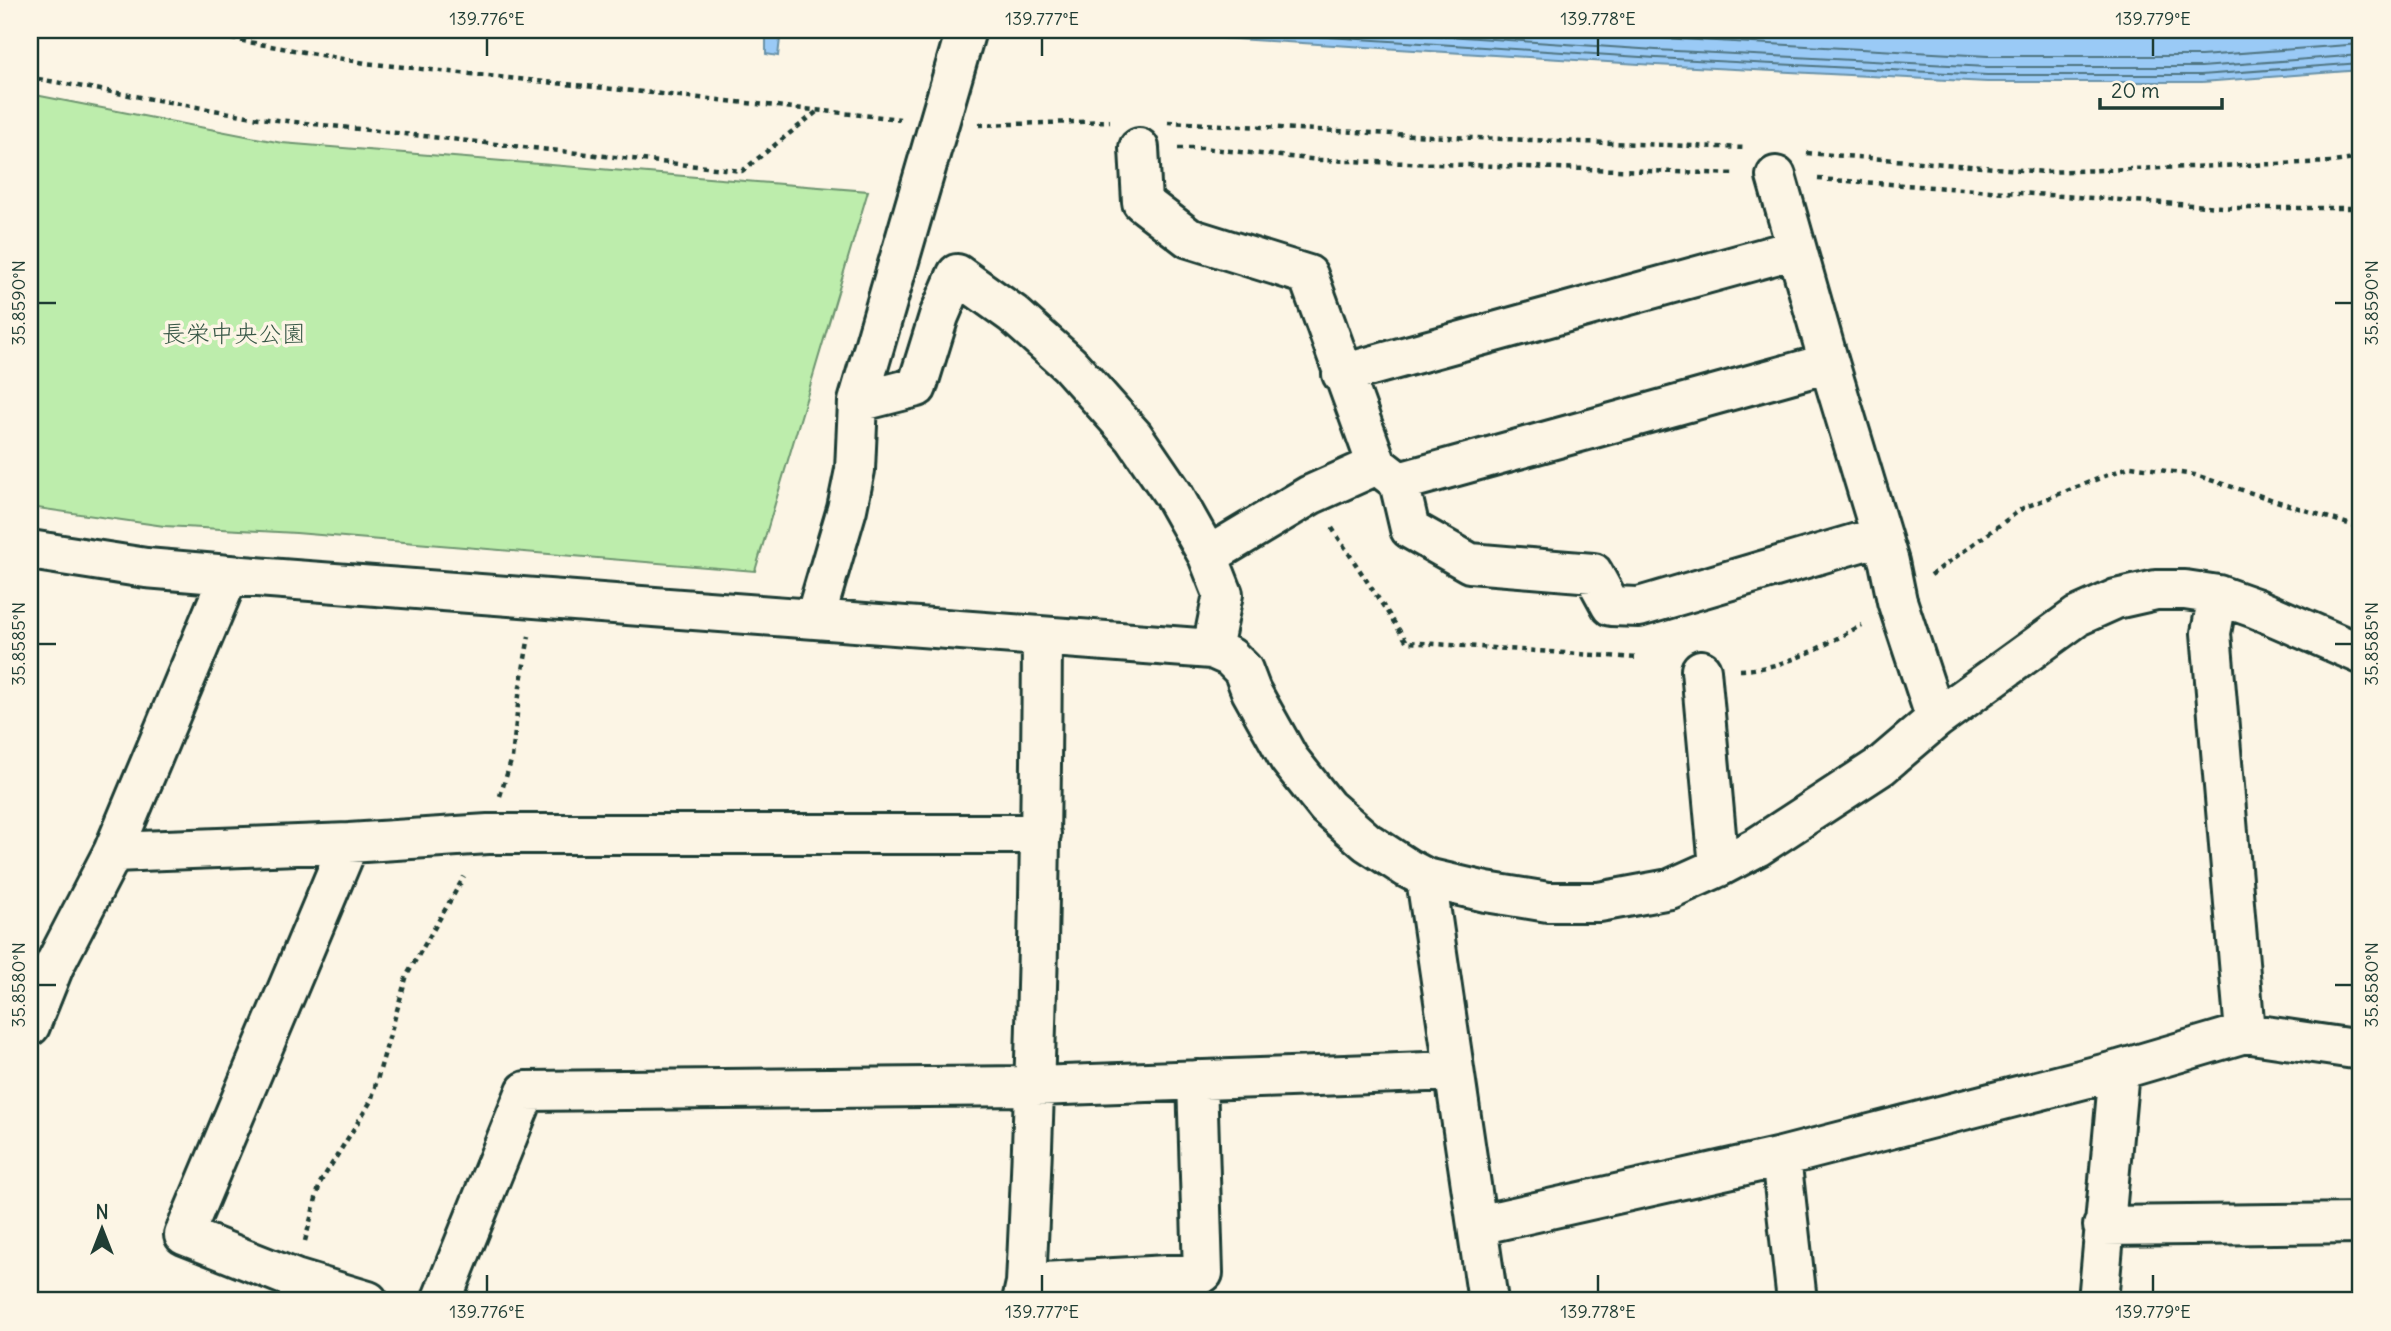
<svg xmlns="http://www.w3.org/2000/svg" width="2391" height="1331" font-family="Delius,'Klee One',sans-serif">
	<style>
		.green { fill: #bdedac; stroke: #6e9570; stroke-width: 2 }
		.water { fill: #9acaf6; stroke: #6992a8; stroke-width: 2 }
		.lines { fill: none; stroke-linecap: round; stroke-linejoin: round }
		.shore { stroke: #507582; stroke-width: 2 }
		.minor-casing { stroke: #1f3d34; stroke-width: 44 }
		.path { stroke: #1f3d34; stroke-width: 4.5; stroke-dasharray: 5 5; stroke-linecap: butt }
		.minor { stroke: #fcf5e5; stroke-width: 38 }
		.ticks { fill: none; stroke: #1f3d34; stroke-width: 2.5 }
		.labels { text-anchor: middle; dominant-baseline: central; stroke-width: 7; stroke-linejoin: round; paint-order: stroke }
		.park-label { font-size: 24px; fill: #375746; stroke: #fcf5e5 }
		.neatline { fill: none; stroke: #1f3d34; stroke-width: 2.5 }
		.ticks-label { font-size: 18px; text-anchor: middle; fill: #1f3d34 }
	</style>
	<rect width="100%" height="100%" fill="#fcf5e5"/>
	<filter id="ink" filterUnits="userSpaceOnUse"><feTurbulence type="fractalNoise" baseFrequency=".0143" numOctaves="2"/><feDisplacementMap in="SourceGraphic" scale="14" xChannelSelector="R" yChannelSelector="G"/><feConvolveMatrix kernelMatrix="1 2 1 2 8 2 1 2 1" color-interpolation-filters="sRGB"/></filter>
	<g filter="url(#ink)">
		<path class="green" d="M30,94L282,143L868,191L755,571L296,533L164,526L30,507Z"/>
		<path class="water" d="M766,30H781L778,56L766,54Z
			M1093,30H2361V70L2202,82H1987L1655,65Z"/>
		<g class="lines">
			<path class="shore" d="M1218,30L1656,58L1987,75H2201L2361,63
				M1357,30L1656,50L1988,67H2201L2361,55
				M1517,30L1988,56H2201L2361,44"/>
			<g class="minor-casing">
				<path id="minor" d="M1139,148L1142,202L1189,238L1308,275L1377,465L1399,482L1410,529L1470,563L1593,573L1611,606L1639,607L1881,536
					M1776,176L1829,363L1889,562L1897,601L1936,719
					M1342,374L1796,249
					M858,402L917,387L939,316L957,274L1013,314L1069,364L1134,437L1173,494L1208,556L1223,594L1212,649
					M1399,482L1829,363
					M30,550L146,568L229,575L1212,649L1230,657L1243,670L1251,691L1289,759L1327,807L1367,842L1407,868L1426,878L1486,892L1548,902H1599L1670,889L1719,867L1757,847L1881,766L1936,719L2078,616L2116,599L2156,590H2185L2218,595L2255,608L2361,654
					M1208,556L1310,495L1377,465
					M2218,595L2211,633L2245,1033
					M815,618L847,509L855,470L858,402L966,30
					M1701,670L1719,867
					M349,843L184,1235L295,1279L368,1301
					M113,852L349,843L488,834H1041
					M1426,878L1488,1301
					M30,1026L54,966L113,852L229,575
					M1781,1157L1797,1301
					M1478,1225L1781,1157L2119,1070L2245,1033L2361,1050
					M2103,1226L2361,1223
					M1026,1283L1203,1273L1197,1080
					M441,1301L526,1091L1036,1086L1454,1071
					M1022,1301L1026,1283C1037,1068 1041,853 1042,637
					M2098,1301L2119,1070"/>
			</g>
			<path class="path" d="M182,30L365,63L900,119
				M30,74L33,78L259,118L742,171L819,110
				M1168,122L1449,137L1746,148
				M979,125L1110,121
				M1178,148H1202L1319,160L1736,174
				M1807,153L2045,172L2333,162L2361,158
				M1818,179L2235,208H2361
				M1332,528L1407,642L1637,658
				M1931,575L2023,508L2131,466L2195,475L2361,528
				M1740,670C1786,669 1822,646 1862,625
				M500,796L512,758L520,687L529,636
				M305,1241L320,1183L371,1101L407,975L464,877"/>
			<use href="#minor" class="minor"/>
		</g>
	</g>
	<path class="ticks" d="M487,38V56M1042,38V56M1598,38V56M2153,38V56M38,303H56M2335,303H2352M38,644H56M2335,644H2352M38,985H56M2335,985H2352M487,1275V1292M1042,1275V1292M1598,1275V1292M2153,1275V1292"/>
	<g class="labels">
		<g class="park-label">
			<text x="234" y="333">長栄中央公園</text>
		</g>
	</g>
	<rect width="2391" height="1331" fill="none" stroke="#fcf5e5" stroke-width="77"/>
	<g transform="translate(102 1229)" stroke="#fcf5e5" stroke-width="5" paint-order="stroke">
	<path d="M0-5L12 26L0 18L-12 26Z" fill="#1f3d34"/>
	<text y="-10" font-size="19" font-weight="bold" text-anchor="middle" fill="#1f3d34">N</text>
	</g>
	<path d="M2100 98v10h122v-10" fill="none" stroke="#1f3d34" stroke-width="3.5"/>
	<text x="2111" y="98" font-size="21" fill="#1f3d34" stroke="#fcf5e5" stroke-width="5" paint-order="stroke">20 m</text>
	<rect x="38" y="38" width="2314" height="1254" class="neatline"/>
	<g class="ticks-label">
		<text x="487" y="25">139.776°E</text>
		<text x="1042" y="25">139.777°E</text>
		<text x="1598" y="25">139.778°E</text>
		<text x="2153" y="25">139.779°E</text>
		<text transform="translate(19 303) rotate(-90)" y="6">35.8590°N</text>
		<text transform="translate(2372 303) rotate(-90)" y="6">35.8590°N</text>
		<text transform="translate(19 644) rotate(-90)" y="6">35.8585°N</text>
		<text transform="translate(2372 644) rotate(-90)" y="6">35.8585°N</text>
		<text transform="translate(19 985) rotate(-90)" y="6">35.8580°N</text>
		<text transform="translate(2372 985) rotate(-90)" y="6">35.8580°N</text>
		<text x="487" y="1318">139.776°E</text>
		<text x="1042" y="1318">139.777°E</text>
		<text x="1598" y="1318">139.778°E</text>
		<text x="2153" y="1318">139.779°E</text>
	</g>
</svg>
